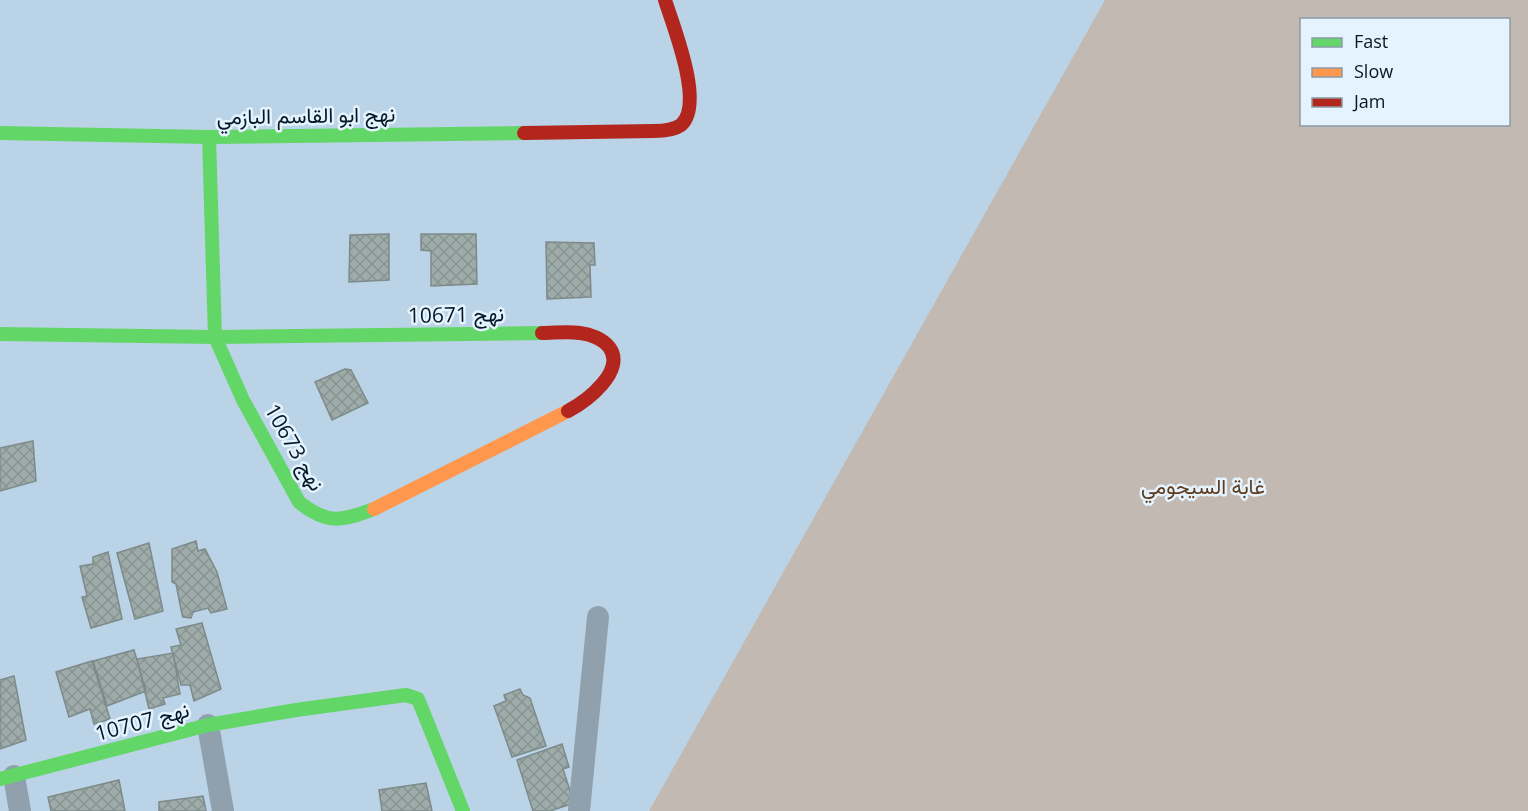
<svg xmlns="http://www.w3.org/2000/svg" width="1528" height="811" font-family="'Open Sans',Vazirmatn,sans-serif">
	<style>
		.green { fill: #c2bab2; fill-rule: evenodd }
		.building { fill: url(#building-cross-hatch); stroke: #7d8a8a; stroke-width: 1.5 }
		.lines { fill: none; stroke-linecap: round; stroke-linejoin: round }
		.street { stroke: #90a1ad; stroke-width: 22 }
		.fast { stroke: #63d668; stroke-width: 14 }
		.slow { stroke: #ff974d; stroke-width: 14 }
		.jam { stroke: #b3261e; stroke-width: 14 }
		.labels { text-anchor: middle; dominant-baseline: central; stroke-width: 5; stroke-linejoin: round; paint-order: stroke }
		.street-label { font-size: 21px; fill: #051825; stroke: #e4f3fe }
		.park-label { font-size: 21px; fill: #5e3a19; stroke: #e4f3fe }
	</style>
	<defs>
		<pattern id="building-cross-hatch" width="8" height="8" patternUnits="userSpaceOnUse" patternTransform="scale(1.5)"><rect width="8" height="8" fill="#9eaca9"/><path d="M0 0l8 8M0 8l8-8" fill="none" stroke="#879391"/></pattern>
	</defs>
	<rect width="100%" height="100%" fill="#bad3e7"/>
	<path class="green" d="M1105,0H1528V811H649ZM1302,20H1508V124H1302Z"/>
	<path class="building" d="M389,234V280L349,282L350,235Z
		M421,234H476L477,284L431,286V251L421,250Z
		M546,242L594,243L595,265H590L591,297L547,299Z
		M345,369L351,370L368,403L332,420L315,382Z
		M33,441L36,481L0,491V448Z
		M196,541L198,551L205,549L217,572L227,609L211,613L208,608L193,612L191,618L183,617L182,614L176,584L172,582V549Z
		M149,543L163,611L135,619L117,553Z
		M108,552L122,619L91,628L82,597L87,596L80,566L93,564V557Z
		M202,623L221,689L194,701L190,685H181L171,647L181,645L176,629Z
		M134,650L146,691L107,706L93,661Z
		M173,653L180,694L163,698L165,704L149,709L137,659Z
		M92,661L110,719L94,724L90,709L69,717L56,672Z
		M14,676L26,740L0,749V680Z
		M520,689L523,695L530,698L546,746L512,757L494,706L506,701L504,695Z
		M562,744L569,767L563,769L574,803L550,811H533L517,760Z
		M119,780L125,811H51L48,797Z
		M426,783L432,811H382L379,790Z
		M203,796L206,811H159V802Z"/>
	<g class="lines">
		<path class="street" d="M208,725L223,811
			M14,776L20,811
			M579,811L598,617"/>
		<path class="fast" d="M0,133L209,137L524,133
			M209,137L215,337L243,400L299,502C327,525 342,521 374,509
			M0,334L215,337L542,333
			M0,779L208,725L296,710L406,695L418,699L463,811"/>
		<path class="slow" d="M374,509L568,411"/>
		<path class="jam" d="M524,133L654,131C663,131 674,130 681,125C705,104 673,26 665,0
			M542,333C554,333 568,331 580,333C590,334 603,339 609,347C627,370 587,401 568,411"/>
	</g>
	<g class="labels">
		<g class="street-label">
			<text transform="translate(306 115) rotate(-1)">نهج ابو القاسم البازمي</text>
			<text transform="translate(456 314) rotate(-1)">نهج 10671</text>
			<text transform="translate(295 447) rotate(60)">نهج 10673</text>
			<text transform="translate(142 721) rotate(-15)">نهج 10707</text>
		</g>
		<g class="park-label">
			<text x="1203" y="486">غابة السيجومي</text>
		</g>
	</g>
	<rect x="1300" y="18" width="210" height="108" fill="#e4f3fe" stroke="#8b9ba7" stroke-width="1.5"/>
	<rect x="1312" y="38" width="30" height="9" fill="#63d668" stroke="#8b9ba7" stroke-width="1.5"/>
	<text x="1354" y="48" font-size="18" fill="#051825">Fast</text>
	<rect x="1312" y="68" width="30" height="9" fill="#ff974d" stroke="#8b9ba7" stroke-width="1.5"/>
	<text x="1354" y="78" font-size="18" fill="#051825">Slow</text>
	<rect x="1312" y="98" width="30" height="9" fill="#b3261e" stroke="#8b9ba7" stroke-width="1.5"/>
	<text x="1354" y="108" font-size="18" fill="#051825">Jam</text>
</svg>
